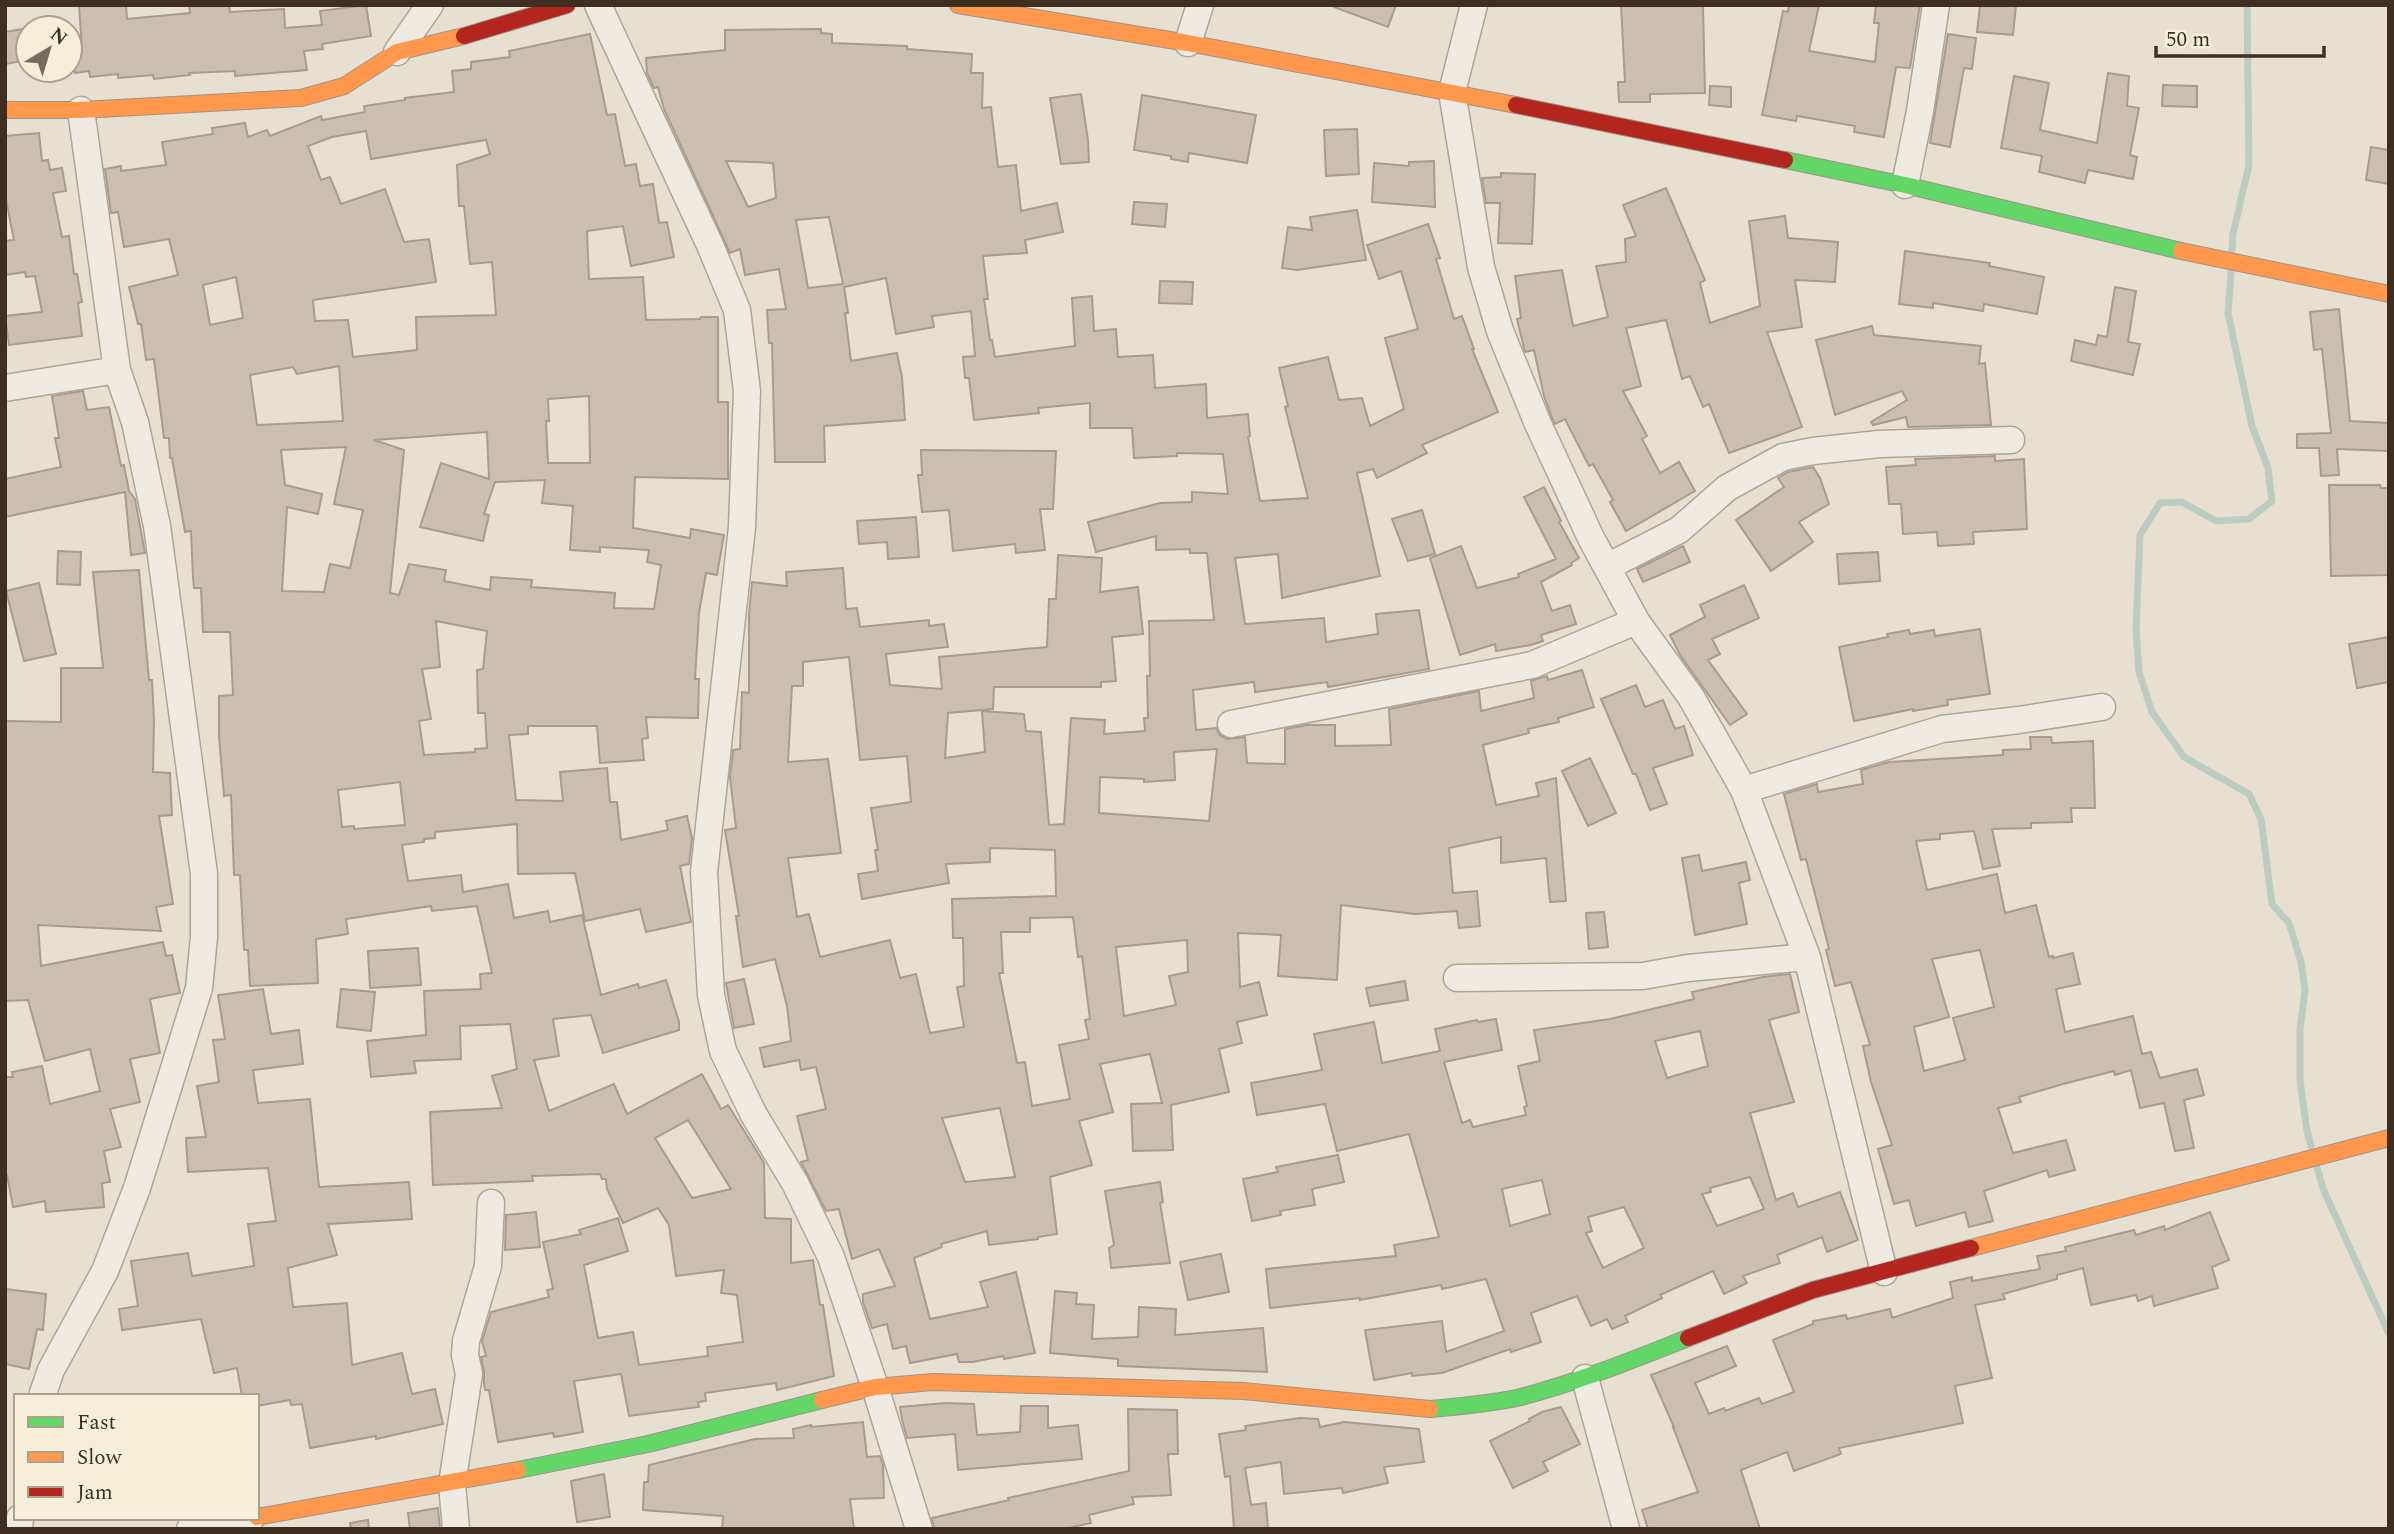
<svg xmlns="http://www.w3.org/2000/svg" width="2394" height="1534" font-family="Spectral,serif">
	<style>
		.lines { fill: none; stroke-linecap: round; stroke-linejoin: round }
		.stream { stroke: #bcccc2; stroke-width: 7 }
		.building { fill: #cbbfb2; stroke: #a89c90; stroke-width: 2; fill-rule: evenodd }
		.street-casing { stroke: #ada599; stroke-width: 29 }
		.fast-casing { stroke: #9c958a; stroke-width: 18 }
		.slow-casing { stroke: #9c958a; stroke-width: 18 }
		.jam-casing { stroke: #9c958a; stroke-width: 18 }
		.street { stroke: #efebe3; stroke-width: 26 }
		.fast { stroke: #63d668; stroke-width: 16 }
		.slow { stroke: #ff974d; stroke-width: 16 }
		.jam { stroke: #b3261e; stroke-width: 16 }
	</style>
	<rect width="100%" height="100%" fill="#e7e0d1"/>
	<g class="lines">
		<path class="stream" d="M2232,250L2233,234L2249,165L2247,5
			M2231,272L2228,313L2252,426L2268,468L2272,501L2249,519L2216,521L2182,502L2160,503L2140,535L2136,629L2139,672L2152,712L2184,757L2249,794L2261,819L2272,904L2289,923L2301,962L2305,990L2300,1029V1080L2307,1131L2311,1146
			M2317,1168L2324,1191L2389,1334"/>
	</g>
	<path class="building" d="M79,5H126L127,19L190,13L189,5H229L230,12L284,9L285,28L322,25L320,11L366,5L371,36L322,44L323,49L304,51L307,70L235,76V71L189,73L190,75L154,79L153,75L118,78V74L90,77L89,71L75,73L73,50L82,49Z
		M1334,5H1396L1388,27L1334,7Z
		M1621,5L1703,6L1705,93L1650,94V102H1619L1618,82H1625Z
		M1789,5H1819L1809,51L1875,62L1879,23H1874L1876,5H1920L1910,68L1896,67L1884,137L1854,132L1855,126L1797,116L1796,121L1762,115L1783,11L1788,12Z
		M1980,5H2016L2013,35L1977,32Z
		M28,28V60L5,64V32Z
		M821,29V33L832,34V43L907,46V49L972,54L971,73H983L982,108L991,107L998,167L1016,165L1021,211L1057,203L1063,232L1025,240L1027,253L983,256L988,299H984L990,340H992L995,357L1075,346L1072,298L1092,296L1094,331L1116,329L1118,357L1153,355L1155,388L1206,384L1207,418L1248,414L1250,436L1248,437L1260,501L1308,498L1285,407L1288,406L1279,368L1328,357L1339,400L1362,398L1370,426L1404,409L1385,338L1418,329L1401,271L1379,279L1367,245L1428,224L1440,258L1436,259L1454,319L1462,316L1474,349H1472L1498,412L1422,445L1427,453L1377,478L1373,469L1357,473L1380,576L1282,598L1278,554L1235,558L1245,624L1324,618L1326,642L1378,634L1376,614L1419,610L1429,669L1328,687L1327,682L1255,692L1254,682L1193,690L1196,730L1216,728L1220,735L1227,739L1245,737L1247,763L1285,764V729L1307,725H1335V746L1391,745L1389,709L1479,691L1481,711L1534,698L1531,681L1547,676L1548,680L1582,670L1594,707L1558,718L1559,722L1528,729L1529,733L1483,745L1496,805L1539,796L1536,783L1556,778L1566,901L1550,902L1546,858L1501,863V837L1449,848L1453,893L1477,891L1480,926L1459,928L1457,911L1415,914L1341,905L1337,980L1278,976L1281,935L1238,933L1240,987L1259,982L1267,1015L1237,1022L1242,1043L1219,1049L1229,1092L1171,1105L1173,1150L1133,1151L1131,1104L1162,1103L1150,1054L1100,1064L1113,1112L1079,1121L1092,1165L1050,1177L1057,1234L1038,1237V1239L989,1245L987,1231L941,1244L942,1247L914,1258L930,1319L988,1307L980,1282L1016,1272L1035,1353L1004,1359L1003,1356L973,1362H959L957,1354L910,1363L906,1346L893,1349L887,1324L872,1328L863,1302V1294L895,1286L879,1249L852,1259L839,1209L826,1211L801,1162L808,1160L797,1116L826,1109L816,1067L801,1070L799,1060L764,1067L760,1048L791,1041L787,1006L775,959L743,967L736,916H739L725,830L736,828L730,777L733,750L740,749L742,692L749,693V615L752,582L787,586L786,572L843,568L846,609L857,608L860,627L929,620V626L944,624L948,647L886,654L890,685L942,689L939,657L1047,647L1049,599H1056L1058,555L1102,558L1100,592L1138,587L1143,634L1112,637L1116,681L1101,682V687H994L993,709L948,713L945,758L985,752L982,711L1024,714L1026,731L1041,732L1049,825L1064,824L1071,718L1105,720L1104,734L1145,731L1144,718H1148L1147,676H1150L1149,621L1214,620L1207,553H1190V549L1156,550V536L1096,552L1088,522L1160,503L1192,502V492L1228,494L1223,454L1177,453V456L1134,458L1132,428H1090V403L1038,408L1039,413L974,420L969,378H965L963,357L975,356L971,311L932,316L934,327L896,334L886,278L844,287L848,313H845L851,361L897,353L902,377L905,420L824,426L825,462H775L772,343H769L767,310L786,309L779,269L745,275L740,249L730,253L664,109L658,87L654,88L647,73L646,58L725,50V30ZM726,161L773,163L776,198L748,207ZM829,217L843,284L808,288L796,220ZM849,657L860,760L907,756L911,802L871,808L878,850H875L878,871L858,874L862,899L949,883L946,864L990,862V848L1055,850L1056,896L952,899L953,938H963L964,986L957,987L964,1027L930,1033L916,974L900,978L890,940L820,957L809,914L797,917L788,858L841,853L828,759L788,762L792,686H803V662ZM1217,749L1209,821L1099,813L1100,777L1144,779V782L1175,780L1174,752ZM1073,917L1078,957L1082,956L1090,1019L1085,1020L1089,1039L1059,1045L1070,1099L1032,1106L1025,1062L1017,1063L999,973H1003L1001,932H1030V918ZM1187,940L1188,972L1169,976L1176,1005L1124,1016L1116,947ZM1000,1108L1015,1177L965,1182L942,1118Z
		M590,34L607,115L615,114L625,166L636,164L640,186L653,184L659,223L667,222L674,257L631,266L623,226L587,231L589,279L643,277L646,320L700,319L701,317H718V402H728V479L635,477L633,528L690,538L691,529L724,535L717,575L706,573L699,613L695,679H699L698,718L646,717L648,738L642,739L644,760L600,763L597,726H528V734L509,735L516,800L563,801L560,772L607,768L610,802H617L621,840L668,830L666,821L687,816L692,838L689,864L680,866L691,922L646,932L640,909L585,921L575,873L518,874L517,824L435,832V838L424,839V842L402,845L408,881L461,875L463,892L508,884L514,918L548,911L550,922L582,915L601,995L638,984L639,988L666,980L679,1022V1030L603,1053L591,1015L553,1019L559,1056L534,1060L549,1111L614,1084L627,1114L702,1074L721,1109L728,1105L764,1163L765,1218L791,1219V1263L813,1260L820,1305H823L834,1376L777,1390L776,1383L705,1393L706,1401L698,1402L699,1407L629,1416L621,1374L574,1381L583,1432L554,1437L553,1433L498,1442L489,1390H485L484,1383V1371L481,1357L486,1356L482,1341L491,1312L549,1297L547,1290L553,1289L543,1242L581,1234L579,1230L618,1218L628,1251L584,1265L598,1338L633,1332L639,1365L708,1356L707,1347L743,1342L737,1295L721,1293L724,1270L676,1276L669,1225L658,1208L623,1223L607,1189L606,1179H602L600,1174L532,1176L533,1181L433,1185L430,1112L502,1108L492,1076L517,1069L510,1024L460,1026L461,1059L414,1061L416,1073L371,1077L367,1041L426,1035L424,991L481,989L480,974L492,973L477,906L432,911L431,906L346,919L348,934L316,939L318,983L250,986L248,950H244L240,875H234L231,795L224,796L219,736V696L233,695L230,632H203L201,588H194L193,578L191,531L185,532L172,458H170L169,438H164L154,359L146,360L141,324H138L129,287L178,275L169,239L124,247L118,212L111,213L105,169L121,166V171L166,165L162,142L213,134L212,128L245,123L248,137L267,130L270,136L321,116L322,120L365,112L364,106L405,100V98L454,92L452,71L471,69V62L510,57L509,51ZM366,131L371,159L486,140L490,154L457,165L459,206H464L470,264L492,262L496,315L416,317L417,350L353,357L348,320L315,321L313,300L436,282L429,239L404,242L385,189L341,204L330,177L321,180L308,146L332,137ZM236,277L243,318L210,325L203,285ZM339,366L343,421L257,425L250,375L293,367L297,374ZM589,396L590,463H548L546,421H549L548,399ZM487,432L489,479L441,463L420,527L483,541L489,515L484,514L495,482L545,480L542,503L573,506L570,550L600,552V547L649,550L647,562L661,565L654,609L614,608L615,593L531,587L532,580L491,577L490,590L444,581L446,570L409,564L399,595L390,593L404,450L374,440ZM346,447L334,504L363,510L350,568L330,564L324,592L282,591L287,507L318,514L322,494L285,485L281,450ZM436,621L487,631L483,669L477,670L478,713H485L487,748L475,749V752L424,755L419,721L431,719L422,669L440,667ZM400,782L405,825L354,829V826L342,827L338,790ZM688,1120L731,1189L692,1198L655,1138Z
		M1948,34L1976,38L1972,69L1964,68L1950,147L1930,143Z
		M2108,73L2129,76L2127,106L2139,108L2130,155L2137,157L2133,179L2088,170L2085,183L2039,172L2042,156L2001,148L2014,76L2049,83L2040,130L2097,143Z
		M2163,85L2197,86V107L2162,106Z
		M1710,86L1731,87V107L1709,105Z
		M1081,94L1088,140L1089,162L1061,164L1050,98Z
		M1142,95L1256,115L1247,163L1189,153L1188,162L1171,159V156L1134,150Z
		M1357,129L1359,174L1326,176L1324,130Z
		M39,133L42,161L48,160L50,170L62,168L66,191L53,193L62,237L69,236L74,274H77L82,302L78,303L82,336L9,345L5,316L42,312L35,276L26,277L25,272L5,275V241L14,240L5,195V136Z
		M2371,147L2389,150V184L2366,180Z
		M1434,161L1435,207L1372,202L1374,163L1409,166V162Z
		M1501,173L1535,174L1532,244L1498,243L1500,203H1486L1482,178L1501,177Z
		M1666,188L1705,280L1700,283L1710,323L1760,306L1749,221L1785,216L1788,238L1838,242L1835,282L1795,280L1802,327L1767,332L1802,427L1729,453L1709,404L1703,407L1690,376L1682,379L1666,320L1626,328L1641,386L1623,391L1647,436L1642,439L1660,473L1679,462L1695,491L1626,531L1610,502L1613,500L1593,464L1589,466L1565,419L1555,424L1552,418L1544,396L1534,350L1525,352L1524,348L1517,319L1521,318L1515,276L1562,270L1573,326L1608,317L1596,266L1626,262L1625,239L1636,236L1623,205Z
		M1134,202L1167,204L1165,227L1132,224Z
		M1357,210L1366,260L1297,270L1282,268L1288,227L1312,230L1310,217Z
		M1905,251L1990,263L1989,266L2044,277L2037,314L1984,304L1983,311L1933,303V308L1899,304Z
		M1160,281L1193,282L1192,304L1159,303Z
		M2115,287L2136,291L2128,342L2140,344L2133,375L2071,361L2075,340L2096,345L2098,335L2107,337Z
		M2339,309L2350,421L2389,423V451L2337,449L2339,475L2321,476L2319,448H2297V434L2331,433L2322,349L2314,350L2310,312Z
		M1872,326L1874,335L1981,346L1979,364L1985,363L1991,425L1908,427L1906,417L1873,425L1871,422L1907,400L1902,391L1835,415L1816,340Z
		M83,391L87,410L109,407L121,466L124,465L129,491L135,499L145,553L131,555L125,492L5,517V479L61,467L55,438H59L52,396Z
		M921,450L1056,451L1053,509H1040L1045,550L1016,553L1015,544L953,551L949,510L922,512L918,475H922Z
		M1995,456V461L2024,459L2027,529L1973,532L1974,544L1938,546L1937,532L1903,534L1901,504H1889L1886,467L1916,465L1915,459Z
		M1813,467L1820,478L1829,504L1799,522L1813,542L1771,571L1736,520L1784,487L1778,478L1788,472Z
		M2329,485H2380L2381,488H2389V575L2331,576Z
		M1544,487L1561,521L1559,522L1579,558L1571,563L1572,565L1541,582L1552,611L1570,605L1576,624L1541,635L1543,641L1531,645L1496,651L1495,644L1460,655L1430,558L1461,546L1477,588L1519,577L1518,574L1556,559L1524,497Z
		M1422,510L1435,554L1408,561L1392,519Z
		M916,517L919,557L888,559L887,542L859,544L857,521Z
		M1683,546L1690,562L1643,582L1637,569Z
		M58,551L81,552L80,585L57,584Z
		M1878,552L1880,581L1839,584L1837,554Z
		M139,570L149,680H152L154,720L153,772L170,773L172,815L159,816L173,904L156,907L161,931L38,925L41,966L163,942L166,956L172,955L180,993L150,999L160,1053L130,1059L140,1102L110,1109L121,1147L104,1151L110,1182L102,1183L104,1207L46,1212L45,1201L13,1207L7,1175H5V1077H13L12,1072L42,1066L50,1104L100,1091L90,1049L45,1061L28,1000L5,1001V721L61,722V668H103L93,572Z
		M39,583L56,654L24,661L6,591Z
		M1744,585L1759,618L1712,639L1720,654L1708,660L1747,714L1730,725L1680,655L1670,635L1705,617L1700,605Z
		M1980,629L1990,694L1947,700L1948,705L1913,711V709L1854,721L1839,647L1888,637L1887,634L1909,630L1910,634L1934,630L1935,636Z
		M2389,637V682L2357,688L2349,644Z
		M1636,685L1645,707L1663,700L1675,729L1684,726L1693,755L1653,768L1667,804L1650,810L1636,774H1633L1601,699Z
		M2030,737H2051L2052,743L2093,741L2095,808H2071L2072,822L2031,823V828L1992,829L2000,866L1983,869L1974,831L1940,834V839L1916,841L1927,890L1997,874L2005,913L2036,905L2049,957L2053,956V958L2073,953L2080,984L2056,989L2065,1032L2133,1016L2142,1054L2151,1052L2160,1078L2197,1069L2204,1095L2184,1100L2194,1148L2175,1151L2164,1103L2140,1108L2131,1070L2115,1075L2114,1071L2063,1084L2019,1097L2021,1102L1998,1108L2013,1153L2066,1140L2075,1170L2049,1177L2047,1170L1984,1191L1993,1221L1969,1227L1965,1212L1916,1226L1909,1200L1894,1204L1878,1149L1892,1145L1871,1082L1863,1046L1870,1045L1851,982L1835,986L1826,950L1829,949L1806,859L1801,860L1784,794L1817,784L1818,792L1863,784L1861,770L1889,762L2003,755V750L2031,749ZM1980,950L1994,1007L1953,1018L1965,1060L1924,1071L1914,1027L1949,1017L1932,959Z
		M1590,758L1616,813L1588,826L1562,771Z
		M1699,855L1702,871L1746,862L1750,880L1739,883L1747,924L1695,935L1682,858Z
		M1604,912L1608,947L1589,949L1586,913Z
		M418,948L421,985L370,988L368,951Z
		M1790,974L1799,1012L1769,1020L1794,1102L1750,1113L1776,1200L1793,1193L1798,1207L1840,1192L1858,1240L1827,1252L1822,1237L1777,1255L1780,1263L1743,1276L1747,1283L1724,1294L1713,1271L1660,1295L1662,1298L1625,1316L1628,1322L1612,1329L1607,1319L1591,1326L1577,1296L1531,1313L1541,1342L1511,1352L1510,1349L1442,1373L1412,1376V1373L1374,1380L1365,1330L1442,1321L1446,1352L1504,1331L1486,1279L1442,1289L1441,1285L1360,1300V1298L1270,1308L1266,1269L1396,1256L1394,1245L1439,1237L1409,1134L1337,1151L1325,1104L1257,1115L1251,1083L1322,1070L1314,1034L1374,1022L1382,1063L1440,1051L1435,1029L1477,1020L1478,1022L1496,1019L1502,1050L1444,1062L1462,1123L1470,1120L1473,1127L1526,1115L1524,1107L1527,1106L1518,1066L1540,1061L1534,1030L1610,1019L1694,999L1692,992L1763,977ZM1700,1031L1708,1066L1667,1078L1655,1041ZM1750,1177L1764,1209L1717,1226L1702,1194L1711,1192L1710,1188ZM1542,1180L1550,1214L1510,1226L1502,1189ZM1624,1207L1644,1248L1603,1268L1586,1233L1592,1231L1588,1217Z
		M744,979L754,1024L734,1028L726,983Z
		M1405,981L1408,1000L1370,1006L1366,988Z
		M263,989L271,1034L299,1030L303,1064L253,1070L258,1103L310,1099L319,1187L409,1182L412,1219L328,1224L337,1255L288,1268L293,1307L347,1303L352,1365L402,1353L412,1394L435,1389L443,1424L376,1439V1436L310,1448L302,1404L291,1405L290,1400L257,1406V1396H242L237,1368L214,1373L201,1319L122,1330L119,1309L138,1306L131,1261L188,1253L192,1276L254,1266L248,1224L276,1221L268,1168L188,1172L186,1138L206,1137L197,1086L219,1082L213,1040L225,1039L218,995Z
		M341,989L375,992L371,1031L337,1027Z
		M1338,1155L1344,1182L1312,1189L1315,1205L1280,1211L1281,1215L1252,1221L1243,1179L1278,1172L1276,1167Z
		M1160,1182L1163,1202L1160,1203L1170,1263L1111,1268L1109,1248L1114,1245L1105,1191Z
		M536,1212L540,1247L505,1250L506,1215Z
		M2210,1212L2229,1260L2212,1267L2218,1288L2154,1306L2152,1296L2138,1301L2136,1295L2091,1305L2083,1268L2057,1275V1279L2003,1294L2005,1299L1975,1305L1992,1378L1955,1386L1963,1423L1839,1448L1841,1454L1794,1471L1787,1452L1741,1470L1760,1529H1648L1642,1510L1698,1492L1673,1427H1674L1651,1375L1727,1346L1736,1366L1695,1383L1709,1414L1724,1408L1725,1411L1759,1398L1762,1404L1794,1392L1773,1340L1813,1324V1321L1846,1315L1847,1319L1890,1309L1892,1318L1953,1298L1950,1282L1972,1277V1281L2040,1269L2037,1256L2066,1251L2065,1247L2134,1230L2136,1235L2164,1226L2165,1230Z
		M1221,1254L1229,1292L1188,1300L1180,1262Z
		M5,1289L46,1294L43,1330L37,1329L29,1369L5,1364Z
		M1055,1291L1077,1293L1076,1304L1094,1305L1092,1339L1138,1337L1139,1307L1176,1309L1175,1335L1263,1328L1267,1372L1118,1366V1359L1050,1353Z
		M946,1403L974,1404L977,1435L1020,1432L1021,1406H1048V1428L1078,1425L1082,1459L958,1470L955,1434L907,1438L902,1419L900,1407Z
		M1561,1407L1580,1444L1543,1462L1548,1471L1513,1488L1490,1441L1530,1421L1529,1419L1542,1412Z
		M1128,1409L1177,1410L1178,1454H1168L1171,1495L1132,1497L1134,1504L1089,1515L1091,1523L1064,1529H934L932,1518L1009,1500L1008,1498L1129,1471Z
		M1300,1418L1318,1419L1320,1427L1344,1422L1419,1429L1424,1462L1384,1467L1388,1483L1343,1493L1342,1488L1284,1494L1281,1462L1245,1468L1251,1505L1266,1503L1268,1529H1234L1230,1476L1225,1477L1219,1434L1246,1430L1245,1426Z
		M863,1422L867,1457L880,1456L883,1465L884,1498L850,1499L854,1529H722L723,1516L643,1510L644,1482H648L649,1465L755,1439L794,1438L793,1429L811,1425V1427Z
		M604,1474L610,1517L577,1522L571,1481Z
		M438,1508L440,1529H410L408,1513Z
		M368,1520L369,1529H351L350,1523Z"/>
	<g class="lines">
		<g class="street-casing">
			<path id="street" d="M598,5L710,245L737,310L747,391L742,527L704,872L711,995L723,1051L754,1115L795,1183L831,1257L875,1387L919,1529
				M1474,5L1452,92L1481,267L1500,331L1538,424L1591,538L1636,621L1691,697L1744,790L1807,957L1884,1272
				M1188,43L1200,5
				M397,52L430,5
				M1905,185L1920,111L1936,5
				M5,388L117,370
				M1609,566L1679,530L1727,488L1783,457L1813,451L1879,444L2011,440
				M1231,724L1532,665L1636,621
				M1744,790L1942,729L2019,720L2102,707
				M1457,978L1643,976L1688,968L1807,957
				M1585,1378L1626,1529
				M42,1396L51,1370L105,1271L137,1188L199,988L204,937V874L157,526L135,422L117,370L81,110
				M19,1529L20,1518
				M190,1529L251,1518
				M456,1529L452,1484L469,1374L465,1355L466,1341L488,1266L491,1203"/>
		</g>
		<g class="fast-casing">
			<path id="fast" d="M1785,160L1905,185L2181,251
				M1430,1409C1461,1406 1491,1404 1521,1397C1578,1382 1632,1360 1688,1338
				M518,1470L648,1444L822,1400"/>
		</g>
		<g class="slow-casing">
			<path id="slow" d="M958,5L1188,43L1516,105
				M5,110H81L301,98L344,86L397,52L464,36
				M2181,251L2389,294
				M1971,1248L2389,1138
				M822,1400L875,1387L933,1382L1243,1391L1430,1409
				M257,1517L518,1470"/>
		</g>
		<g class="jam-casing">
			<path id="jam" d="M464,36L567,5
				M1516,105L1785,160
				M1688,1338L1813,1290L1971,1248"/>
		</g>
		<use href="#street" class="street"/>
		<use href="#fast" class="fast"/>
		<use href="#slow" class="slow"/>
		<use href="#jam" class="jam"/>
	</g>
	<rect width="2394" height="1534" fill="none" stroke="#3d2e20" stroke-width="14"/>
	<rect x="14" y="1394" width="245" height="126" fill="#f7eed8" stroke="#ada18e" stroke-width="2"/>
	<rect x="28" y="1417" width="35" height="10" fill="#63d668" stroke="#ada18e" stroke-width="2"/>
	<text x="77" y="1429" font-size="21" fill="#3d2e20">Fast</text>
	<rect x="28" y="1452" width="35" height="10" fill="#ff974d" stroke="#ada18e" stroke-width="2"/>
	<text x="77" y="1464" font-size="21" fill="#3d2e20">Slow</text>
	<rect x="28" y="1487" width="35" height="10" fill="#b3261e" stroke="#ada18e" stroke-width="2"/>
	<text x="77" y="1499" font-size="21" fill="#3d2e20">Jam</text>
	<g transform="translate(49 49) rotate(38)"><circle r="33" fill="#f7eed8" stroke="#ada18e" stroke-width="2"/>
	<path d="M0-5L12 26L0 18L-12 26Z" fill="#786c5e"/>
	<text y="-10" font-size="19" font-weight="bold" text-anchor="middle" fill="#3d2e20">N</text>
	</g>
	<path d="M2156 46v10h168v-10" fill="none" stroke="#3d2e20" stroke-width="3.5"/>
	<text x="2166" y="46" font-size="21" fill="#3d2e20" stroke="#f7eed8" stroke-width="5" paint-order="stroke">50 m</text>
</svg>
